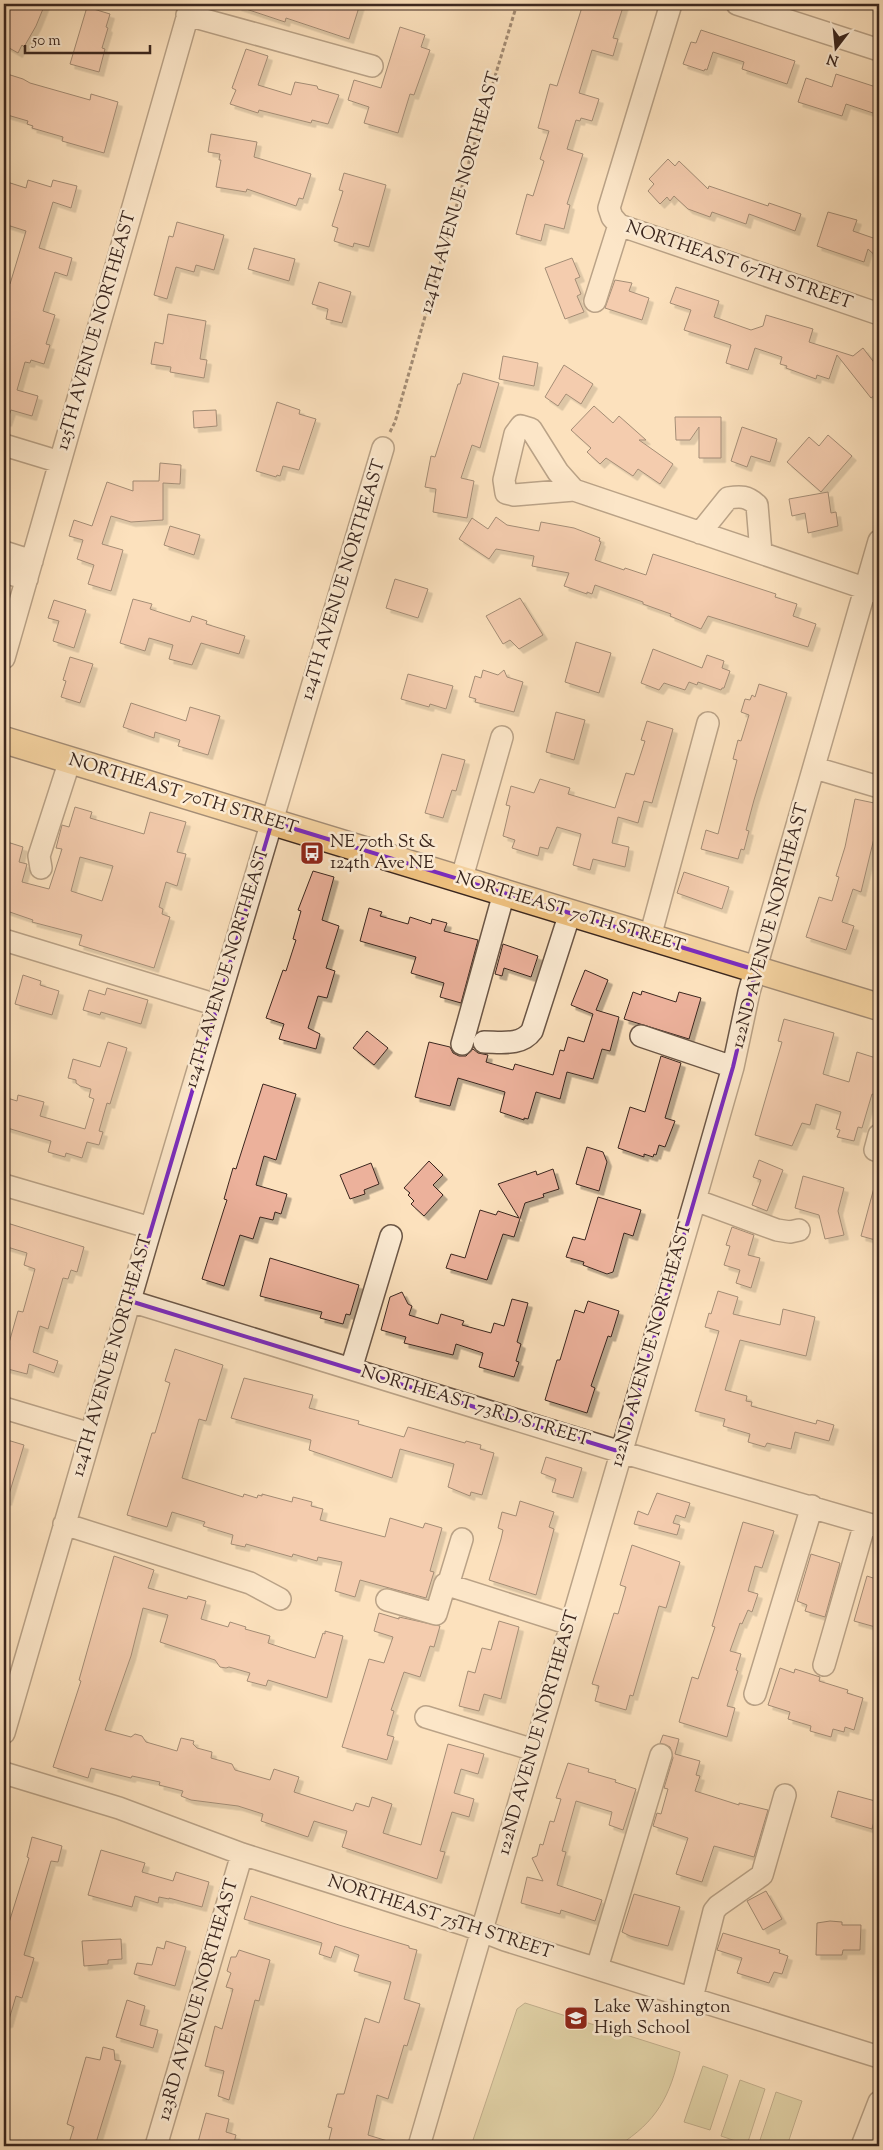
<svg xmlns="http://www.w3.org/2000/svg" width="883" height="2150" font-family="'Sorts Mill Goudy',serif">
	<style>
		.green { fill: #c4c18e; stroke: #807456 }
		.building { fill: #ecb19b; stroke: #3b271f; fill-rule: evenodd; filter: url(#shadow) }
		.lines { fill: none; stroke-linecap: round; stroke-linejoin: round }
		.minor-casing { stroke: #6b5646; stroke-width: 24 }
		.major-casing { stroke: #3b271f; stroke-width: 29 }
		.path { stroke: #3b271f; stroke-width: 3; stroke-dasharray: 4 2.5; stroke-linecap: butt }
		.minor { stroke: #fdecd4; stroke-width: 21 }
		.major { stroke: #eec07e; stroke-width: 26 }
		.marked { fill: none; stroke: #7b2cbf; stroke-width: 4; stroke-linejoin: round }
		.labels { text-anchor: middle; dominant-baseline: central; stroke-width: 5; stroke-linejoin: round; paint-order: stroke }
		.street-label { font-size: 18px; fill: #3b271f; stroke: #fdecd4 }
		.poi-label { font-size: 18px; fill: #3b271f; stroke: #fdecd4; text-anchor: start }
	</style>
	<defs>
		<filter id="shadow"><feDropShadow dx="4.5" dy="4.5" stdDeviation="0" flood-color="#0004"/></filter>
	</defs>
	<rect width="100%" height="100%" fill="#fce1bd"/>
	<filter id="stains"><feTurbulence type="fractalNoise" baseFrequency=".004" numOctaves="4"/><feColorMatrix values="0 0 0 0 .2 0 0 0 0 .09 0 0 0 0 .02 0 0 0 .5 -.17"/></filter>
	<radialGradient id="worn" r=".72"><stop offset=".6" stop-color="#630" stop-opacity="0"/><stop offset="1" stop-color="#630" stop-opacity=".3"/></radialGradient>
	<path class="green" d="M525,2003L680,2052C670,2097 657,2121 618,2146H471L517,2009Z
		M703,2066L728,2075L710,2130L684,2122Z
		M740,2080L765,2089L747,2145L721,2136Z
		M776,2092L802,2101L787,2146H758Z"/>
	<path class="building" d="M10,4H45L36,26L24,47L22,45L18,53L4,45V15Z
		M237,4H360L349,39L286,18L285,22L237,6Z
		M583,4H624L613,38L618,39L613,56L592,50L579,93L599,99L592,121L581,118L580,121L576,120L567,149L583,154L567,204L570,205L564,229L545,224L541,241L516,234L527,194L533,196L544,161L540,159L549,131L538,128L550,84L557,86Z
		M87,7L110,14L106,27L108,28L102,48L105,49L99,72L70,64Z
		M400,27L425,35L421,47L430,50L414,95L410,94L398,133L364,123L369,107L348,100L354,80L381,88Z
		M701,30L795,61L787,84L742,69L744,62L713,52L707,70L705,69L704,71L683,64L691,42L696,43Z
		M246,49L268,56L258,85L291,95L295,82L317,86L318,89L339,95L328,124L312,120L311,123L259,110L258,113L230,104L236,90L232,88Z
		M4,73L23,79L30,83L90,100L91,94L118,102L104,153L62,141L63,137L32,128L33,126L27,124L28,121L4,114Z
		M836,74L879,88V115L846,104L842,116L798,102L806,78L832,87Z
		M211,134L257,142L254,157L311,174L303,199L299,198L296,206L247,189L246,192L216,187L221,160H219L220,154L208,152Z
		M668,159L675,166L679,161L708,189L709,186L768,206L769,203L801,214L795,231L749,214L746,224L712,212L710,217L688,209L674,196L670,201L667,197L660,204L648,191L654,184L649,179Z
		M344,173L386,185L369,247L354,243L353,247L334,241L338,228L332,226L343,191L339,190Z
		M28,180L51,187L53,180L77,186L71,208L53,202L39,248L72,258L67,276L55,272L43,311L55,315L46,344L50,345L44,364L31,360L30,363L25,362L17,390L38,396L32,416L11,410L7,422L4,421V294L7,283L10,284L26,231L4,224V181L26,188Z
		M828,212L857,220L853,231L879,240V259L868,249L864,262L817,246Z
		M177,222L224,235L214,270L196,265L194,272L176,267L167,299L154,295L169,236L173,237Z
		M254,248L295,259L289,281L248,269Z
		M572,258L580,277L575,279L581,294L577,296L584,312L565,319L545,268Z
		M615,280L632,283L629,291L649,298L642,320L605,308Z
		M319,282L351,292L342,323L326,319L328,309L312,304Z
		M676,287L719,301L714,317L751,330L763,326L766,315L813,329L809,342L853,356L863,348L879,369V392L871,398L837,355L829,379L817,375L816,379L786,368L787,366L780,364L782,357L755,348L748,370L726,363L731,345L684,330L691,310L670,303Z
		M168,314L206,321L200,359L207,360L204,378L170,372L171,367L151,364L155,342L163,344Z
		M503,356L538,363L534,386L499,379Z
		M564,365L593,384L581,404L566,394L558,406L545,397Z
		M463,373L499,383L480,448L472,445L461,478L474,481L467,518L433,512L436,489L425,487L431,456L435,457L458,384H460Z
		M277,402L300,410L299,414L316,419L299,470L283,466L280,476L277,475L276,477L256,471Z
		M594,406L613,423L619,416L646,440H639L673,464L660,484L638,469L633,476L606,458L600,464L587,452L591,448L571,430Z
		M216,410L217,426L194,428L193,411Z
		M675,417H721V458H699V427L690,440H676Z
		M742,427L777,439L770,462L751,456L747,467L731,461Z
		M828,435L852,456L821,492L787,462L809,437L819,446Z
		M160,463L181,465L180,484L163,483V520L131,522L111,516L102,544L123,550L111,591L88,584L94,565L77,559L83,540L69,536L74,520L92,526L107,482L133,491V481H159Z
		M828,492L831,513L836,512L838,526L808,533L805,513L792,516L789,499Z
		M496,517L507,525L539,531L541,522L574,528L600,538L599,541L601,542L595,560L624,570L625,568L646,575L653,554L776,594L775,597L797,604L793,616L816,624L808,647L708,616L701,629L670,616L671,614L643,604V602L595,585L592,594L587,592V594L564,586L569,573L532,566L534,556L496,549L489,559L459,539L472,518L488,529Z
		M170,526L200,535L194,555L164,545Z
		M395,579L428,589L418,618L386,608Z
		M520,598L543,635L519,649L510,640L503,644L486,616Z
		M133,599L152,604L150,609L162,613L190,622L192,616L207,621L206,624L245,636L239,654L201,643L192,665L169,659L173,645L149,638L145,651L120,643Z
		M54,600L86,610L74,648L53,641L59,621L48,618Z
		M576,642L611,653L599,693L565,682Z
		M653,649L702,668L707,655L724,661L722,668L730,671L724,688H722L721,690L698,682L697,685L689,682L685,690L664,683L659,690L641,683Z
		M70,657L93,664L80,703L61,697L66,681L63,680Z
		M483,670L498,675L504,670L507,677L523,682L514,712L475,702L476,699L469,697L475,676L481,678Z
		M408,674L453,686L446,709L430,704L429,707L401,699Z
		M759,684L787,693L754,800L746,830L749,831L744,850L741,849L738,859L701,849L706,830L718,834L737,760L733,759L738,740L741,741L749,715L741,712L745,699L750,700L752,695L755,697Z
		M131,703L186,721L190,707L220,716L208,755L178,746L180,740L155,732L154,738L123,727Z
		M556,712L585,720L574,760L546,752Z
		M647,721L673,729L652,803L644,801L638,823L618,817L612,843L629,847L625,867L593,859L590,870L573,865L581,834L557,827L548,849L540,847L538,856L512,848L515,840L503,836L510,806L506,805L511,786L534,793L540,779L570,788L568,794L615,808L626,773L634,775L645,741L641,740Z
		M442,754L465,760L456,791L452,790L443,818L425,813Z
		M855,799L879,804V830H876L861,892L853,889L842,922L854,926L846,950L806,937L819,897L832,901L839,877L836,876L845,847Z
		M75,807L92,812L90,818L144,834L150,812L186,822L177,852L186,854L177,886L166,882L159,907L163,909L162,914L170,917L154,968L79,945L82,935L32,922L33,920L4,910V841L23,847L19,862L27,864L22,882L49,889L62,849L56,848L62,825L69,827ZM80,857L113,866L102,901L71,891Z
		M313,871L334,877L322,920L339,926L326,968L335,971L327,998L318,996L308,1028L320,1034L316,1049L279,1039L284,1024L266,1018L283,970L286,971L296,940L293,939L301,911L298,910Z
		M684,872L729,887L722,909L677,893Z
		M369,908L382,912L380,916L408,924L410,917L431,924L432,919L447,923L444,931L478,940L461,1003L440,997L444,983L411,973L416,957L360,941Z
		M503,944L538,956L531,977L504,968L502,976L495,974Z
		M585,970L608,980L596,1010L619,1017L610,1051L602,1049L593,1079L567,1072L560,1099L536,1092L528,1119L524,1118V1120L500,1112L505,1092L458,1078L450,1106L415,1097L429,1042L450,1047L453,1053L459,1056H466L473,1049L478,1053L488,1055L486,1062L513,1070L515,1064L553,1075L560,1050L564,1051L568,1037L584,1042L593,1014L571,1005Z
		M23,975L41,981L40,985L59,991L52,1015L15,1004Z
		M107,988L148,1000L141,1024L101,1012L100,1015L83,1010L89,990L105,995Z
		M642,991L676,1002L679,992L701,998L689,1039L624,1019L633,992L641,995Z
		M784,1019L834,1033L823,1074L849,1082L857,1052L879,1059V1096L872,1094L862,1128L858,1127L854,1141L837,1137L840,1130L836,1129L841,1112L816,1104L810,1125L802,1123L792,1146L755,1135L782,1042L778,1041Z
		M367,1031L388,1048L374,1065L353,1048Z
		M108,1042L127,1048L110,1104L107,1103L99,1131L103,1132L99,1145L87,1142L82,1158L66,1153L65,1157L48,1152L51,1141L4,1127V1097L17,1101L18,1095L44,1102L40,1116L85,1129L94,1099L89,1097L91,1089L80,1086L76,1083V1080L68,1078L73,1059L100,1067Z
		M661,1056L681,1063L665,1118L675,1121L665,1147L659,1145L656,1155L654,1154L653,1157L644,1154V1157L618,1148L630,1107L645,1112Z
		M263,1084L296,1094L276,1160L264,1156L256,1185L287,1194L281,1214L275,1212L273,1220L260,1217L253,1239L240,1235L224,1286L202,1279L224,1209L227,1200L224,1199L233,1168L236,1169Z
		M587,1147L603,1152L607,1162L599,1191L576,1184Z
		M759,1160L783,1170L767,1211L752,1205L761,1180L753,1177Z
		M429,1161L443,1175L433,1185L443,1195L424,1216L411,1204L414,1201L408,1195L410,1193L404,1188Z
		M371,1163L379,1184L364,1190L365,1194L350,1199L340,1175Z
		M553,1169L559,1189L543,1194L544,1197L525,1203L514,1237L503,1234L487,1280L446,1268L451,1254L465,1258L480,1210L496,1215L498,1211L519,1218L498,1184L536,1171L537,1175Z
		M803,1176L844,1188L838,1211L844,1235L825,1239L819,1215L795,1208Z
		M875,1184H879V1241L861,1236Z
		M598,1197L641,1210L633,1236L624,1233L613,1272L607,1274L583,1265L584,1262L566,1257L573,1237L585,1240Z
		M4,1222L84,1247L77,1272L71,1270L68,1279L63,1278L48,1329L40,1326L33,1352L58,1361L54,1373L29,1364L27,1374L4,1368V1341L9,1343L18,1311L23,1312L35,1269L24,1265L27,1253L4,1246Z
		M732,1227L754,1235L748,1255L760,1258L751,1288L736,1283L740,1270L724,1265L730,1246L726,1245Z
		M270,1258L359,1285L350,1315L346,1314L343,1324L320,1318L322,1312L260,1296Z
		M718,1291L738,1297L733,1314L780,1325L783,1309L815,1317L806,1356L740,1340L725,1390L747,1396L746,1401L752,1402L751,1406L816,1424L817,1420L834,1425L829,1441L795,1432L791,1449L767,1443L765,1447L748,1442L750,1434L723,1426L725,1419L695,1411L719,1331L705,1327L709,1313L711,1314Z
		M402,1292L408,1304L412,1306L409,1315L438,1324L441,1314L464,1321L462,1325L491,1333L494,1323L504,1326L512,1299L528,1303L517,1342L521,1344L516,1361L519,1362L514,1377L479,1367L483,1353L456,1344L453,1355L404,1343L406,1337L381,1330L390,1297Z
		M588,1301L619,1311L611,1337L608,1336L591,1386L595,1388L587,1413L545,1400L557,1360H560L575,1310L584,1313Z
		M175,1349L223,1365L206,1421L199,1419L182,1478L243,1497L244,1494L257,1498L258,1495L262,1496V1494L292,1502L293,1497L312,1502L311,1506L323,1509L320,1520L385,1537L390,1518L423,1528L425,1523L442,1528L430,1571L434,1572L426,1598L360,1580L355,1597L335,1591L342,1562L318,1557L317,1561L293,1554L292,1557L246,1544L245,1547L231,1544L233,1535L203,1526L205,1522L172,1512L167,1527L127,1515L152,1433H155L170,1383L165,1381Z
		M244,1378L313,1395L309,1408L359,1421L358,1424L383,1431L404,1437L408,1427L465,1443L466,1441L481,1445L480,1449L494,1453L482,1495L471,1492L470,1496L448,1487L454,1464L400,1449L392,1478L309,1450L311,1440L231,1418Z
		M4,1439L24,1445L7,1501L4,1500Z
		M546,1457L582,1468L573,1498L552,1492L556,1479L541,1473Z
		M657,1493L690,1503L685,1518L676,1515L673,1523L680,1525L677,1535L634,1524L638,1511L648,1515Z
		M520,1501L554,1512L549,1527L554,1529L552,1537L536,1595L489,1580L501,1539L503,1530L498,1528L502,1512L516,1516Z
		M743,1522L774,1531L762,1568L755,1566L748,1591L758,1594L752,1612L748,1610L742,1624L740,1623L730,1651L741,1654L736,1670L738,1671L727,1706L735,1708L727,1737L679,1722L692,1677L698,1679L715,1627L712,1626Z
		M632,1545L680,1562L666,1608L659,1606L633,1696L630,1695L626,1710L595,1701L599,1686L592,1684L614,1613L618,1614L626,1587L620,1585Z
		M811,1554L840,1563L825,1617L805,1611L807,1605L797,1601Z
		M114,1556L154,1570L148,1588L187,1599L188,1596L206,1601L201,1619L228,1627L230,1622L246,1627L245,1629L270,1636L268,1643L289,1650L315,1658L323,1633L325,1634V1631L343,1636L327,1698L268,1680L266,1686L247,1681L250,1673L229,1667L226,1668L220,1667L215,1660L160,1642L168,1615L143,1608L131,1656L105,1730L131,1737L135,1734L142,1736L146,1742L177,1751L181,1738L194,1741L193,1744L197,1748L212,1752L211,1758L232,1764L235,1770L270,1780L274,1769L299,1777L294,1792L353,1811L356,1803L369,1807L372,1797L392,1804L383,1833L421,1845L448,1744L484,1754L478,1774L461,1769L454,1793L474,1799L469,1817L452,1812L440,1851L445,1852L437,1879L342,1847L347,1831L314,1821L308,1837L261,1821L263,1814L238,1806L191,1800L181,1796L183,1791L159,1785L160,1782L132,1776L131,1778L91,1768L88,1778L53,1767L81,1681L79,1680Z
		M867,1576L879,1580V1628L854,1621Z
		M379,1613L399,1619V1617L440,1626L434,1647L430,1646L420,1677L404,1672L391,1710L394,1711L387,1735L394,1737L387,1760L342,1747L369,1659L384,1663L393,1637L374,1631Z
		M499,1621L519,1627L501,1699L484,1694L479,1711L459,1706L468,1671L475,1673L482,1648L491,1650Z
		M780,1668L794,1673L795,1669L820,1677L819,1681L848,1690L847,1693L863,1698L854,1730L845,1727L844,1732L833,1729L831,1737L810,1731L811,1726L788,1719L790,1712L768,1705Z
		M663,1735L679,1739L675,1754L700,1761L696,1775L700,1776L695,1791L739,1805V1803L768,1810L754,1857L714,1846L702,1882L676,1874L688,1838L653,1826L657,1813L661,1814L668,1789L664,1788L673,1758L670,1747L660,1743Z
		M568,1763L589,1769L588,1772L616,1780L615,1782L636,1789L623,1830L609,1825L612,1812L576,1801L562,1851L566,1852L557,1885L602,1900L595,1921L561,1910L560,1914L521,1903L527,1877L543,1881L532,1858L537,1856L540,1844L543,1845L550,1821L554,1822L561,1799L556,1798Z
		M838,1791L879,1802L872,1829L831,1817Z
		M32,1837L62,1846L58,1862L51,1861L24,1955L34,1958L22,1998L16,1996L8,2023H4V1989L8,1974L4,1973V1939L29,1858L27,1857Z
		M101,1850L145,1863L142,1872L173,1881L176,1872L209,1882L202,1907L169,1898V1899L159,1897L158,1903L135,1896L132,1907L88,1895Z
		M766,1891L782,1919L763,1930L747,1901Z
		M634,1894L680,1907L668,1946L630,1936L622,1932Z
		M251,1896L339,1925L409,1946V1948L417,1950L404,1999L420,2004L407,2046L404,2045L388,2099L377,2095L368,2135L394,2143L393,2146H351L329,2140L332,2128L328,2127L337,2094H344L365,2018L379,2023L391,1982L354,1971L359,1955L335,1946L331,1958L319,1954L322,1943L244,1919Z
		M830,1921L842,1922V1925H861L860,1950H843L842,1955H816L817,1923Z
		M723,1933L780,1950L779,1953L788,1956L782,1974L774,1972L769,1983L737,1973L742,1958L717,1950Z
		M121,1939L122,1959L108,1960V1964L84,1966L82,1941Z
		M166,1941L186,1947L175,1986L134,1974L137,1963L152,1965L157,1947L164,1949Z
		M239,1950L270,1960L259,2001L255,2000L229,2100L218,2096L224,2071L205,2066L215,2026L222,2029L233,1989L226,1987L231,1973L227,1971L231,1957H236Z
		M127,2000L145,2006L140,2025L158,2030L153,2048L116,2037Z
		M103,2047L114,2050L115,2060L121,2061L95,2146H68L74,2127L67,2124L86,2057L100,2060Z
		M206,2113L229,2119L226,2132L236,2135L233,2146H197Z"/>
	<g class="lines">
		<g class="minor-casing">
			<path id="minor" d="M671,4L609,208L612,217L619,225L879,314
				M737,4L879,50
				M187,15L372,66
				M595,301L619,225
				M4,445L60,462
				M574,490L558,472L531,429L521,426L515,434L504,480L506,493L514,495L574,490L879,593
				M700,533L728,498C741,496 747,496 757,505L761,553
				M4,552L32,561
				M4,572L27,579
				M4,658L191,4
				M815,768L879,787
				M41,868L39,856L70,760
				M461,881L502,737
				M650,937L708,723
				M4,940L217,1005
				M641,1036L733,1067
				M484,1042C501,1042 521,1046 532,1031L570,913
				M462,1044L504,893
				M875,1150L879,1135
				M4,1185L151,1228
				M695,1200L777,1230L790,1232L799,1230
				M130,1301L621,1452L879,1527
				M351,1369L391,1236
				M4,1408L91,1434
				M64,1524L250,1583L280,1599
				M448,1585L462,1539
				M387,1600L436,1614L445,1584L570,1624
				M824,1665L865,1523
				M755,1694L812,1506
				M426,1717L534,1750
				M4,1733L151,1228L383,448
				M4,1773L119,1808L242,1854L466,1925L505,1940L879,2057
				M597,1968L661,1755
				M692,1998L714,1911L718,1906L762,1875L785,1795
				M156,2146L242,1854
				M419,2146L695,1200L733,1067L749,992L879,541
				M862,2146L879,2102"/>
		</g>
		<g class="major-casing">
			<path id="major" d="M4,740L879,1007"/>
		</g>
		<path class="path" d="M390,432L395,422L469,162L517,4"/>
		<use href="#minor" class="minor"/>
		<use href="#major" class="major"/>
	</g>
	<path d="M0 0H883V2150H0ZM272,822L756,970L733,1067L621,1452L130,1301Z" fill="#fce1bd" fill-opacity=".55" fill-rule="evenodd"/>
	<path class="marked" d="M272,822L756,970L733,1067L621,1452L130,1301Z"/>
	<defs>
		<g id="bus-square" transform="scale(1.25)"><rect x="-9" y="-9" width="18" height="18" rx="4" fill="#8f2418" stroke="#fdecd4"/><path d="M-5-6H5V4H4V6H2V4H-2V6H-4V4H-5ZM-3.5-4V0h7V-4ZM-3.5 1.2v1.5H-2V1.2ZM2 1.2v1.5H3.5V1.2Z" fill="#fff"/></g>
		<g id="school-square" transform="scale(1.25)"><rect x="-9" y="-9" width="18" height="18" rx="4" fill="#8f2418" stroke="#fdecd4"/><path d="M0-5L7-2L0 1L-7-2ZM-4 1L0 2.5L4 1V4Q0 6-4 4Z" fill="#fff"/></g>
	</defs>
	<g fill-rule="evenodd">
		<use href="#bus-square" x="312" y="853"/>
		<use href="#school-square" x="576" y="2018"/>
	</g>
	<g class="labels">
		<g class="street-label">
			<text transform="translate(461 193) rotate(-74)">124TH AVENUE NORTHEAST</text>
			<text transform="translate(739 266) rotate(19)">NORTHEAST 67TH STREET</text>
			<text transform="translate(97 331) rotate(-74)">125TH AVENUE NORTHEAST</text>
			<text transform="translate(344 580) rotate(-73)">124TH AVENUE NORTHEAST</text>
			<text transform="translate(183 795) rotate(17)">NORTHEAST 70TH STREET</text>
			<text transform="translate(570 913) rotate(17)">NORTHEAST 70TH STREET</text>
			<text transform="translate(771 926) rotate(-75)">122ND AVENUE NORTHEAST</text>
			<text transform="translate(228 968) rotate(-73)">124TH AVENUE NORTHEAST</text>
			<text transform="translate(652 1345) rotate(-74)">122ND AVENUE NORTHEAST</text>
			<text transform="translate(113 1356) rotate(-74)">124TH AVENUE NORTHEAST</text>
			<text transform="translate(475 1407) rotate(17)">NORTHEAST 73RD STREET</text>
			<text transform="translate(539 1733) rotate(-74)">122ND AVENUE NORTHEAST</text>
			<text transform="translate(440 1918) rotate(18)">NORTHEAST 75TH STREET</text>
			<text transform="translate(199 2000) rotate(-74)">123RD AVENUE NORTHEAST</text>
		</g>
		<g class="poi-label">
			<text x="330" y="843">NE 70th St &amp;<tspan x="330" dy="21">124th Ave NE</tspan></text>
			<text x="594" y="2008">Lake Washington<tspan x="594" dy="21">High School</tspan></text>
		</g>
	</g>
	<rect width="883" height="2150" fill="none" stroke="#fce1bd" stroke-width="20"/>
	<rect x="5" y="5" width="873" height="2140" fill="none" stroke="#3b271f" stroke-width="2.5"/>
	<rect x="10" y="10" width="863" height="2130" fill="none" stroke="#3b271f"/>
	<g transform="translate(836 48) rotate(196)" stroke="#fdecd4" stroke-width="4" paint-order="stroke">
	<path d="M0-4L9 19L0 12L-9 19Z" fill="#3b271f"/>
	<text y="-8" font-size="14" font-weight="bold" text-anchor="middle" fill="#3b271f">N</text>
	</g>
	<path d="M25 45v8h125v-8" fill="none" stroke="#3b271f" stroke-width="2.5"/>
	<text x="32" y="45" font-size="15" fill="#3b271f" stroke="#fdecd4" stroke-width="4" paint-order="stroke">50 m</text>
	<rect width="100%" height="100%" filter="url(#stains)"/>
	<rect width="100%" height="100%" fill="url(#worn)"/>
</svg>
